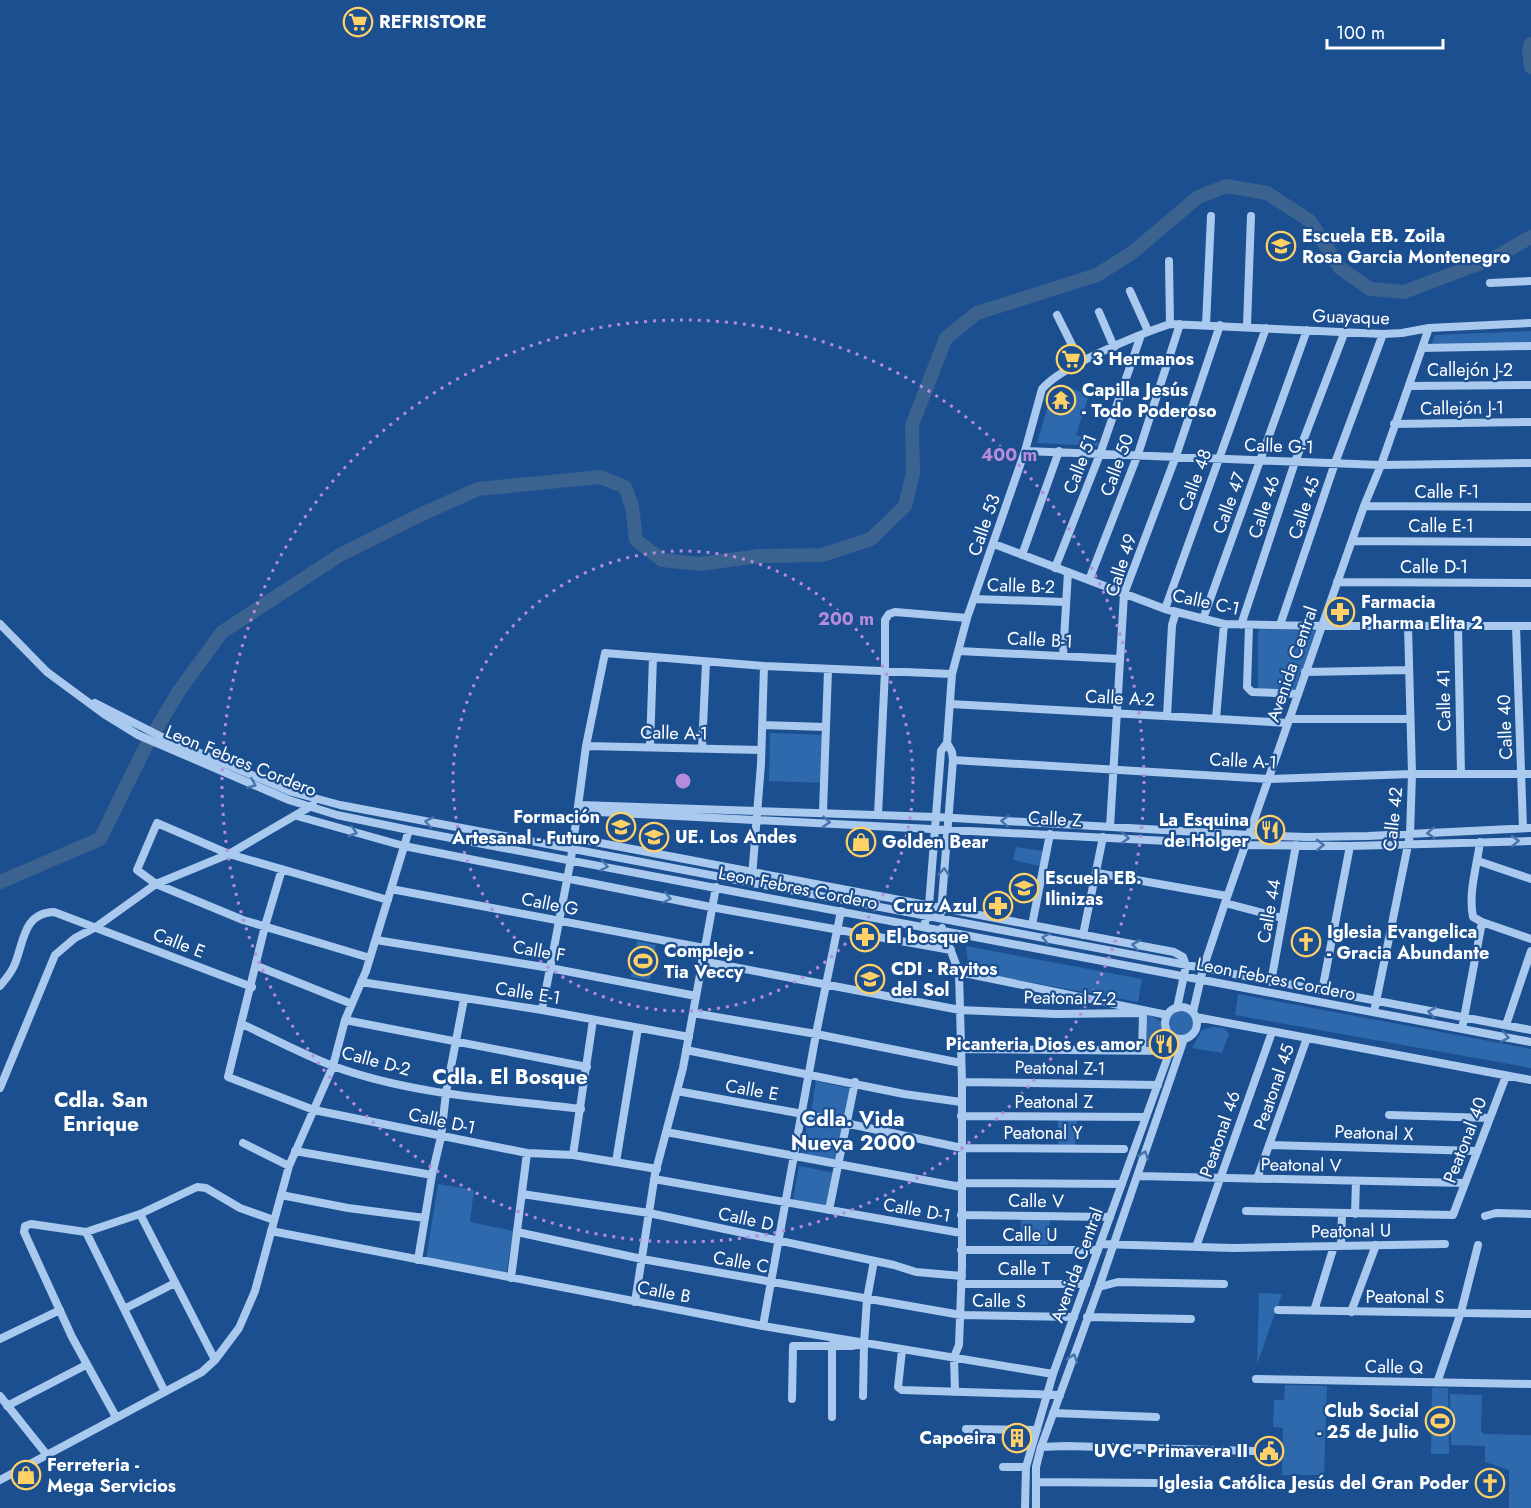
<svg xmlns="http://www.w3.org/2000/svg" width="1531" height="1508" font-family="Jost,sans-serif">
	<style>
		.green { fill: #2e69ad }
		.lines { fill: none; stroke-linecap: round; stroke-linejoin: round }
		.river { stroke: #3c6290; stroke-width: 14 }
		.minor { stroke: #a9c9ee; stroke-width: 8 }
		.oneway { stroke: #4674ac }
		.ring { fill: none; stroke: #b68bdc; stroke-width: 3; stroke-dasharray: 3 6 }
		.labels { text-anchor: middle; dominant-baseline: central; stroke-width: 4.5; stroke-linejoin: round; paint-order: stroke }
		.poi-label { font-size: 18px; font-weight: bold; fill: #fff; stroke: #1b4f8f; text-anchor: start }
		.street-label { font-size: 18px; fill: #fff; stroke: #1b4f8f }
		.quarter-label { font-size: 21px; font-weight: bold; fill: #fff; stroke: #1b4f8f }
		.centre { fill: #b68bdc; stroke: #1b4f8f; stroke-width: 3 }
		.ring-label { font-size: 18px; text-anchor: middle; font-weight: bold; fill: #b68bdc; stroke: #1b4f8f; stroke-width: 4.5; stroke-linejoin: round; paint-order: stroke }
	</style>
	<rect width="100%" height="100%" fill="#1b4f8f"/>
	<path class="green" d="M1531,331V343L1431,345L1435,335Z
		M1060,384L1089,395L1076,435L1100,443V446L1037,443L1051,395Z
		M1260,629L1315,631V634L1294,692L1258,688V633Z
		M770,733L825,735L823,783L769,781Z
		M1016,847L1043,851L1040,866L1013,860Z
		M637,941L656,945L650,980L631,977Z
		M966,946L1142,979L1138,1002L969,971Z
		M1238,994L1531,1049V1068L1235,1015Z
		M1167 1023a14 14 0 1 1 28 0a14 14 0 1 1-28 0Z
		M1145,1014L1150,1015L1163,1023L1164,1029L1168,1037L1167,1049L1144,1048Z
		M1212,1027L1224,1028L1229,1034L1222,1053L1192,1048L1202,1030Z
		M816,1081L852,1089L846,1119L811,1112Z
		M1077,1118L1075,1145H1060L1058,1144V1119Z
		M808,1121L845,1128L837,1160L801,1154Z
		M799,1166L835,1173L828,1207L793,1200Z
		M438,1184L474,1190L470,1222L513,1231L506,1275L426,1260Z
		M1021,1218L1050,1219L1048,1245L1021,1243Z
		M1259,1293L1282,1294L1257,1364Z
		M1285,1385L1327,1386L1324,1475H1282L1283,1428L1273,1427L1274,1400H1284Z
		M1432,1388H1448L1449,1454H1431Z
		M1450,1394L1482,1395L1481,1431L1484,1434L1531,1435V1508H1509V1470L1485,1462V1446L1451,1445Z"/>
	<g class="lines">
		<path class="river" d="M1531,44L1529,51L1531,67
			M0,882L100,839L145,748L179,691L222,632L340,555L420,515L478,489L600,477L625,487L632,506L636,540L662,560L699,564L760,556L822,555L871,539L905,506L913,473L912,425L946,338L977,313L1097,275L1133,252L1198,197L1226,186L1267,193L1310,221L1340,268L1370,289L1404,292L1494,258L1531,237"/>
		<path class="minor" d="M1169,261L1170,324
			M1490,283L1531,281
			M1130,291L1148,331
			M1099,312L1114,347
			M1057,315L1081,363
			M1206,325L1211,216
			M1247,326L1251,216
			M1422,348L1531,346
			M1410,386L1531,385
			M1394,424L1531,422
			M1025,451L1381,465L1531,463
			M1364,506L1531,507
			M1352,541L1531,542
			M994,544L1165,609L1224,624L1322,626H1531
			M1022,555L1059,451
			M1055,568L1100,454L1141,335
			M1089,580L1138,454L1180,324
			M1337,582L1531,583
			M974,599L1066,602
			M1165,609L1266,328
			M1203,619L1307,330
			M0,624L47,672L104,714L138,735L289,800L337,815L409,830L1531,1042
			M1241,625L1295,462L1345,331
			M1249,625L1247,687L1252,692L1298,694
			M1280,625L1335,463L1383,334
			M1458,625L1461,774
			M1516,626L1523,828
			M959,651L1119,659
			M1063,656L1068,572
			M1305,672L1409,670
			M95,703L162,737L292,792L340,805L1531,1030
			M950,704L1288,723
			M1167,716L1172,625L1176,612
			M1216,719L1224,624
			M1289,719H1410
			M762,725L826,727
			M586,746L761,750
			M650,747L653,657
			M702,748L706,662
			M953,760L1269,779L1412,774H1531
			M580,805L936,817L1250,835L1307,837L1368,836L1531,828
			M579,811L1245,845L1350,846L1531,841
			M823,812L828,670
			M878,815L885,671V620L889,614L895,612L967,618
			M297,816L404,846L711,907L951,950
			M1110,827L1124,594L1176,456L1220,325
			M574,838L1174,952L1183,957L1186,966L1177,1008
			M1478,861L1531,879
			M282,869L265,926L228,1077L314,1110L527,1153L573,1155L657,1169
			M1097,873L1227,896
			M752,877L761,764L764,666
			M391,889L704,948
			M1225,903L1282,918
			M941,913L953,760L952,752L947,743
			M1482,922L1531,939
			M1032,925L1050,834
			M924,927L929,906L941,751L947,743L952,674L967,618L1025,451L1042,389C1061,366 1140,334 1170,324L1383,334L1402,333L1429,328L1531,323
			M942,928L959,972L1167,1015
			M1083,935L1103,837
			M376,940L550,968L696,996
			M370,958L243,920L156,884L137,870L157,823L229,854L388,900
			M702,961L960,1010L1056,1014L1140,1013L1143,1015L1142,1050
			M257,966L352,1004
			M361,982L542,1010L689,1037
			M1271,982L1296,845
			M0,986C5,980 11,973 14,966C24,944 22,913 54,912L252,987
			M1322,991L1350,846
			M1375,1007L1410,835L1412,774L1408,625
			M1165 1023a16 16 0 1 1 32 0a16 16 0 1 1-32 0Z
			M542,1010L571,859L586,746L605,653L764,666L952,674
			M1193,1012L1203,969L1225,903L1364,506L1381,465L1429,328
			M693,1013L816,1034L961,1063
			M1196,1017L1531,1080
			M345,1020L587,1067
			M242,1024C272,1038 302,1054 333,1066C412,1095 498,1099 581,1109
			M1506,1025L1531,951
			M1462,1029L1482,922L1473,917C1468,893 1477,866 1480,842
			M961,1049L1170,1051
			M686,1050L904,1094L961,1102
			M962,1082L1158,1085
			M0,1088L55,955L75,938L96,927L156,884L229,854L313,805
			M677,1091L803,1114L962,1148L1124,1149
			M1389,1115L1490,1118
			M961,1116L1146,1117
			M666,1132L961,1187
			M243,1143L289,1166
			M1269,1145L1477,1151
			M295,1151L432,1175
			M573,1155L593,1020
			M616,1162L638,1028
			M1137,1176L1465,1183
			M654,1179L961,1233
			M1257,1179L1307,1038
			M961,1183L1122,1184
			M522,1194L649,1213L894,1265L916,1272L962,1276
			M281,1195L348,1208L425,1218
			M829,1210L855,1082
			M1246,1211L1453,1215L1506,1076
			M140,1214L215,1360
			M1355,1214L1356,1181
			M961,1215L1110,1217
			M1485,1216L1496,1213L1531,1214
			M271,1231L763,1326L1053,1374
			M86,1232L165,1392
			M517,1232L642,1259L961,1315L1074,1317
			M1100,1244L1233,1248L1445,1244
			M1341,1246L1342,1214
			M1196,1247L1272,1032
			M961,1250H1098
			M418,1260L432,1175L441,1137L446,1093L464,999
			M511,1278L527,1153
			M961,1284H1086
			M1099,1287L1118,1282L1224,1284
			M635,1302L655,1174L683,1068L716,887
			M124,1309L175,1283
			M1278,1310L1531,1314
			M1314,1311L1334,1246
			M1351,1312L1376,1245
			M1087,1317L1191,1319
			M763,1326L816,1034L841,911
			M0,1339L60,1310
			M832,1345V1417
			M902,1350L898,1387L902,1390L1060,1395
			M1256,1379L1531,1384
			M1437,1383L1461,1312L1478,1245
			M955,1392L954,1357L959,1345L962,1266V1082L959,972
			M0,1396L47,1455
			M863,1396L864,1344
			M792,1399L793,1346H851L864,1344L867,1299L874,1261
			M7,1406L86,1365
			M1053,1413L1156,1417
			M116,1417L72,1337L24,1232L25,1226L31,1224L86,1232L140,1214L197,1187L206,1188L240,1208L274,1220
			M966,1429L1037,1430
			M1041,1447L1066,1446L1253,1451
			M1003,1467H1026
			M0,1480L202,1372L215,1360L239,1328L255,1291L289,1166L333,1066L345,1020L366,971L409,830
			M1036,1482L1156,1483
			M1025,1508L1026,1467L1053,1374L1171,1048L1173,1037
			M1036,1508V1467L1041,1447L1099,1287L1184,1039"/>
	</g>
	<defs><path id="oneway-chevron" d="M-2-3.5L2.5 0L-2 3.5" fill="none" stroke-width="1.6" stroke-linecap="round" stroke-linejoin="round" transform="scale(1.5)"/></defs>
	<g class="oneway">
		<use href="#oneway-chevron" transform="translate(252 784) rotate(23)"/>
		<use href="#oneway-chevron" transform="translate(1005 821) rotate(-177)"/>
		<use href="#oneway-chevron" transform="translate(429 822) rotate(-169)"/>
		<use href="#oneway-chevron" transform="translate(826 822) rotate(3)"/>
		<use href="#oneway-chevron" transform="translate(353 832) rotate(16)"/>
		<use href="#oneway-chevron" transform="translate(1431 833) rotate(177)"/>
		<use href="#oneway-chevron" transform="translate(1125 838) rotate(3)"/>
		<use href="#oneway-chevron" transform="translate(1515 841) rotate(-1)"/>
		<use href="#oneway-chevron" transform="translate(1320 845)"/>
		<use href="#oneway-chevron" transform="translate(604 866) rotate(11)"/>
		<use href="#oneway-chevron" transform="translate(944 872) rotate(-86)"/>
		<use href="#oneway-chevron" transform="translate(667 898) rotate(12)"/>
		<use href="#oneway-chevron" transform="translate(1046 938) rotate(-169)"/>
		<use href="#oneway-chevron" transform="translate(1136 945) rotate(-170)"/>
		<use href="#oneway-chevron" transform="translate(1432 1012) rotate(-170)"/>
		<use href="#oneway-chevron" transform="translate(1505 1037) rotate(11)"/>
		<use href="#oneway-chevron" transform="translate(1144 1155) rotate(-71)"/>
		<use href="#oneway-chevron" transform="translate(1073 1358) rotate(-71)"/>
	</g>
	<g class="ring">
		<circle cx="683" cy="781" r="230"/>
		<circle cx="683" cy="781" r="461"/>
	</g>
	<defs>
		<g id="supermarket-ring" transform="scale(1.5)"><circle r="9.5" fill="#1b4f8f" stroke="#ffd166" stroke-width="1.5"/><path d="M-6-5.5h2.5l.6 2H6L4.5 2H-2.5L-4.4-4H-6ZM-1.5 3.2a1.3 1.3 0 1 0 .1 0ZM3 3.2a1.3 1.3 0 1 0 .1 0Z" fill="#ffd166"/></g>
		<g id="school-ring" transform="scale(1.5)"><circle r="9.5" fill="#1b4f8f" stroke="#ffd166" stroke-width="1.5"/><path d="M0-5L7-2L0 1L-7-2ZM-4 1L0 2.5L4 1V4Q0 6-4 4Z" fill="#ffd166"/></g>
		<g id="temple-ring" transform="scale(1.5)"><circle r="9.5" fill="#1b4f8f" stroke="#ffd166" stroke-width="1.5"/><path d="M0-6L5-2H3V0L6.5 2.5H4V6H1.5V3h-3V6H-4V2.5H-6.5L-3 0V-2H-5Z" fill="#ffd166"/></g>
		<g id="pharmacy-ring" transform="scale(1.5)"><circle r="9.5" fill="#1b4f8f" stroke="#ffd166" stroke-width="1.5"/><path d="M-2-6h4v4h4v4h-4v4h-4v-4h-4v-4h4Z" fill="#ffd166"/></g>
		<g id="restaurant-ring" transform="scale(1.5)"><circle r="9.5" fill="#1b4f8f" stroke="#ffd166" stroke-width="1.5"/><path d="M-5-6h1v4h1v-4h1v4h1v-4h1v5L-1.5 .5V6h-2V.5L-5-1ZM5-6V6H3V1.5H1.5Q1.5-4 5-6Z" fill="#ffd166"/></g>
		<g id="shop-ring" transform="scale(1.5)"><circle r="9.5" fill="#1b4f8f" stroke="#ffd166" stroke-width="1.5"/><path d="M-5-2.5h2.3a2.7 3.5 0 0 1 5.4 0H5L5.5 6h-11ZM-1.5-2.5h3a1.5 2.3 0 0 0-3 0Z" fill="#ffd166"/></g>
		<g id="church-ring" transform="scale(1.5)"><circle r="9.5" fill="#1b4f8f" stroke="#ffd166" stroke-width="1.5"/><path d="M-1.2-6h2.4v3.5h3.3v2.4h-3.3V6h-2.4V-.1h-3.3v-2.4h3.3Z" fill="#ffd166"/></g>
		<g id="stadium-ring" transform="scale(1.5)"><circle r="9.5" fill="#1b4f8f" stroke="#ffd166" stroke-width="1.5"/><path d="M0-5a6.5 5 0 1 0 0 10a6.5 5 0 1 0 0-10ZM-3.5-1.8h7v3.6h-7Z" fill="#ffd166"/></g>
		<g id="building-ring" transform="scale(1.5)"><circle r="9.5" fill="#1b4f8f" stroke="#ffd166" stroke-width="1.5"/><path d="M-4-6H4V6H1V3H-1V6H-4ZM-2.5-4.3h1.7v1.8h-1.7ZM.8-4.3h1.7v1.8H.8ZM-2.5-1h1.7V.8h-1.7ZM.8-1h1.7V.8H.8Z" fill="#ffd166"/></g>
		<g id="civic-ring" transform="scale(1.5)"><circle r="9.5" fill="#1b4f8f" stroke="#ffd166" stroke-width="1.5"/><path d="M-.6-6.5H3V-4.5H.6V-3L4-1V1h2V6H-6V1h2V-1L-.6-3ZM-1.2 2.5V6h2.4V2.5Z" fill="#ffd166"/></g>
	</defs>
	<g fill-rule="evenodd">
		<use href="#supermarket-ring" x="358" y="22"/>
		<use href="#school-ring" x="1281" y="246"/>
		<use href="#supermarket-ring" x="1071" y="359"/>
		<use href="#temple-ring" x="1061" y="400"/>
		<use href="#pharmacy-ring" x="1340" y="612"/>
		<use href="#school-ring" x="621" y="827"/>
		<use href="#restaurant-ring" x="1270" y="830"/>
		<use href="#school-ring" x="654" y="837"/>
		<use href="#shop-ring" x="861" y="842"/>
		<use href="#school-ring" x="1024" y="888"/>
		<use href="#pharmacy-ring" x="998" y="906"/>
		<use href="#pharmacy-ring" x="865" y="937"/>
		<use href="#church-ring" x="1306" y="942"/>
		<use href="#stadium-ring" x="643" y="961"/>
		<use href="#school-ring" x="870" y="979"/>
		<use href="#restaurant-ring" x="1164" y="1044"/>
		<use href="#stadium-ring" x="1440" y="1421"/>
		<use href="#building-ring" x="1017" y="1438"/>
		<use href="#civic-ring" x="1269" y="1451"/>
		<use href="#shop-ring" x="26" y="1475"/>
		<use href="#church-ring" x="1490" y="1483"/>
	</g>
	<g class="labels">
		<g class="poi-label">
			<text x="379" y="22">REFRISTORE</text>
			<text x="1302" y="236">Escuela EB. Zoila<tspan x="1302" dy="21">Rosa Garcia Montenegro</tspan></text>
			<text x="1092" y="359">3 Hermanos</text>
			<text x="1082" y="390">Capilla Jesús<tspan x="1082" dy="21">- Todo Poderoso</tspan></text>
			<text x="1361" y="602">Farmacia<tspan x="1361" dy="21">Pharma Elita 2</tspan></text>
			<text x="600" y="817" text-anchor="end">Formación<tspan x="600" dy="21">Artesanal - Futuro</tspan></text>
			<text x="1249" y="820" text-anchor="end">La Esquina<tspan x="1249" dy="21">de Holger</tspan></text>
			<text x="675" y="837">UE. Los Andes</text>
			<text x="882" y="842">Golden Bear</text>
			<text x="1045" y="878">Escuela EB.<tspan x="1045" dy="21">Ilinizas</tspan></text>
			<text x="977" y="906" text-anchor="end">Cruz Azul</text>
			<text x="1327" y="932">Iglesia Evangelica<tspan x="1327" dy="21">- Gracia Abundante</tspan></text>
			<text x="886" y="937">El bosque</text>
			<text x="664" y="951">Complejo -<tspan x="664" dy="21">Tia Veccy</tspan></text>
			<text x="891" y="969">CDI - Rayitos<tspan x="891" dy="21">del Sol</tspan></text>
			<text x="1143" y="1044" text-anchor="end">Picanteria Dios es amor</text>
			<text x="1419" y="1411" text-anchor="end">Club Social<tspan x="1419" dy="21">- 25 de Julio</tspan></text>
			<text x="996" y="1438" text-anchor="end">Capoeira</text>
			<text x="1248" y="1451" text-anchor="end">UVC - Primavera II</text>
			<text x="47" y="1465">Ferreteria -<tspan x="47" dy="21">Mega Servicios</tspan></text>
			<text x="1469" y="1483" text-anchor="end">Iglesia Católica Jesús del Gran Poder</text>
		</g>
		<g class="street-label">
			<text transform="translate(1351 317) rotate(2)">Guayaque</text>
			<text x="1470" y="370">Callejón J-2</text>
			<text transform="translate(1462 408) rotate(-1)">Callejón J-1</text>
			<text transform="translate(1279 446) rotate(2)">Calle G-1</text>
			<text transform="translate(1080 464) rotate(-69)">Calle 51</text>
			<text transform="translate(1117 465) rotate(-70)">Calle 50</text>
			<text transform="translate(1195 480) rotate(-70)">Calle 48</text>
			<text x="1447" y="492">Calle F-1</text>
			<text transform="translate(1229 503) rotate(-70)">Calle 47</text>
			<text transform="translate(1264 507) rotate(-72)">Calle 46</text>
			<text transform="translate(1304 508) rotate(-72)">Calle 45</text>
			<text transform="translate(984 525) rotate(-71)">Calle 53</text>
			<text x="1441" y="526">Calle E-1</text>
			<text transform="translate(1121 565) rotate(-72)">Calle 49</text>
			<text x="1434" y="567">Calle D-1</text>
			<text transform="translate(1021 586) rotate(2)">Calle B-2</text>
			<text transform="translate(1206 602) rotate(12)">Calle C-1</text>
			<text transform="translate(1040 640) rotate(3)">Calle B-1</text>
			<text transform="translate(1292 664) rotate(-71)">Avenida Central</text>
			<text transform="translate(1120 698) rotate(3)">Calle A-2</text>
			<text transform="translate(1444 700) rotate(-91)">Calle 41</text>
			<text transform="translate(1505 727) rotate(-92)">Calle 40</text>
			<text transform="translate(674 733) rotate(1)">Calle A-1</text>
			<text transform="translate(241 761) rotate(22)">Leon Febres Cordero</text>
			<text transform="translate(1243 761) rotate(3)">Calle A-1</text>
			<text transform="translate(1055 819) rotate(3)">Calle Z</text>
			<text transform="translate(1393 819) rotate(-84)">Calle 42</text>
			<text transform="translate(798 888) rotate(11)">Leon Febres Cordero</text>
			<text transform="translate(550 904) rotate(11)">Calle G</text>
			<text transform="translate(1269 911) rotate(-80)">Calle 44</text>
			<text transform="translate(179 943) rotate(21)">Calle E</text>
			<text transform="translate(539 951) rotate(10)">Calle F</text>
			<text transform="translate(1276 979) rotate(11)">Leon Febres Cordero</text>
			<text transform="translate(528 993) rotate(9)">Calle E-1</text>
			<text transform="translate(1070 998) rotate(1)">Peatonal Z-2</text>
			<text transform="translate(376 1061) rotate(15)">Calle D-2</text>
			<text transform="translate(1060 1068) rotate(1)">Peatonal Z-1</text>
			<text transform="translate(1274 1087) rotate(-71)">Peatonal 45</text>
			<text transform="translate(752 1090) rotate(10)">Calle E</text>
			<text x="1054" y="1102">Peatonal Z</text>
			<text transform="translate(442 1121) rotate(12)">Calle D-1</text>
			<text x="1043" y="1133">Peatonal Y</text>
			<text transform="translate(1374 1133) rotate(2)">Peatonal X</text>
			<text transform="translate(1220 1134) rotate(-71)">Peatonal 46</text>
			<text transform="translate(1465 1140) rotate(-69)">Peatonal 40</text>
			<text transform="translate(1301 1165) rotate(1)">Peatonal V</text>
			<text transform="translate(1036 1201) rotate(1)">Calle V</text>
			<text transform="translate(917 1210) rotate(10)">Calle D-1</text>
			<text transform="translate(746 1219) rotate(12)">Calle D</text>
			<text transform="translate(1351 1231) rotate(-1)">Peatonal U</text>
			<text x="1030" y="1235">Calle U</text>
			<text transform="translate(741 1262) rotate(10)">Calle C</text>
			<text transform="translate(1077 1265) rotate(-70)">Avenida Central</text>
			<text x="1024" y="1269">Calle T</text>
			<text transform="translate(664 1292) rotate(11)">Calle B</text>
			<text x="1405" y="1297">Peatonal S</text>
			<text transform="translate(999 1301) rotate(1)">Calle S</text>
			<text transform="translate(1394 1367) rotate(1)">Calle Q</text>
		</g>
		<g class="quarter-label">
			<text x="510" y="1077">Cdla. El Bosque</text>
			<text x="101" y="1100">Cdla. San<tspan x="101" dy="24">Enrique</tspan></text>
			<text x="853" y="1119">Cdla. Vida<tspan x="853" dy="24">Nueva 2000</tspan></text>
		</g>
	</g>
	<circle cx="683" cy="781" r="9" class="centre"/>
	<g class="ring-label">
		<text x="1009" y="461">400 m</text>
		<text x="846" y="625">200 m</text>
	</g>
	<path d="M1327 39v9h116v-9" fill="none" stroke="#ffffff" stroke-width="3"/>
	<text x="1336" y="39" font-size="18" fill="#ffffff" stroke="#1b4f8f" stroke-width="4.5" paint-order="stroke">100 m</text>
</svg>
